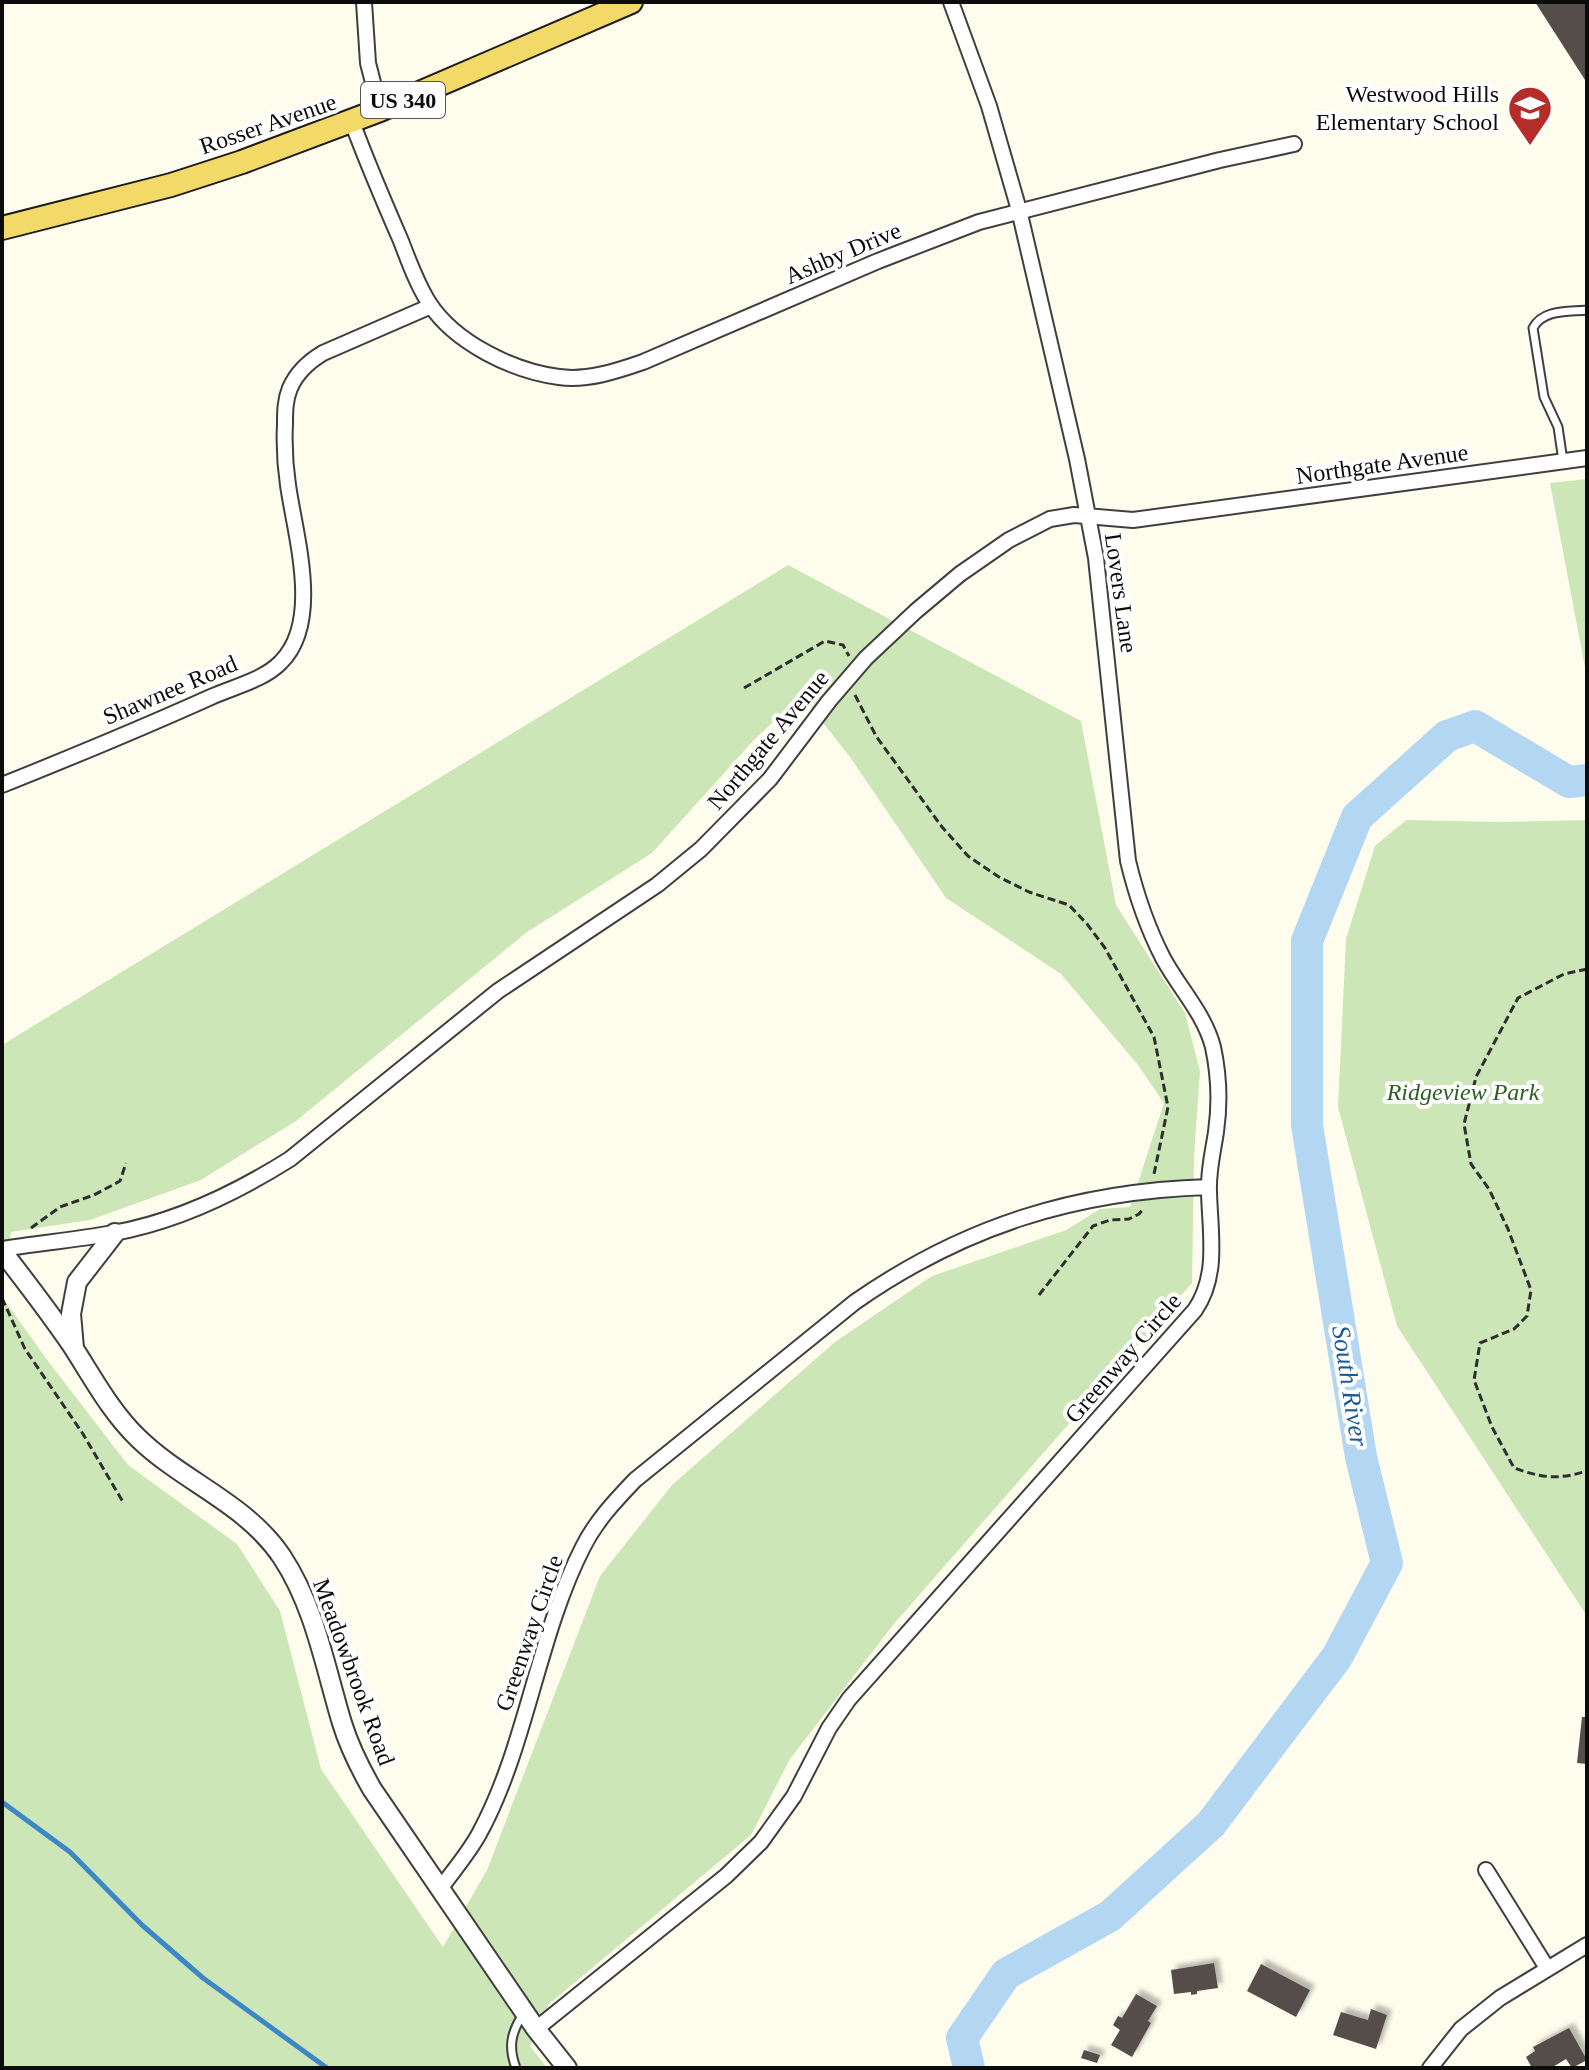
<svg xmlns="http://www.w3.org/2000/svg" width="1589" height="2070" font-family="Georgia,serif">
	<style>
		.green { fill: #cde6b7 }
		.lines { fill: none; stroke-linecap: round; stroke-linejoin: round }
		.stream { stroke: #3d87c6; stroke-width: 5 }
		.river { stroke: #b3d7f3; stroke-width: 32 }
		.building { fill: #544e49; filter: url(#shadow) }
		.service-casing { stroke: #3f3f3f; stroke-width: 11 }
		.minor-casing { stroke: #3f3f3f; stroke-width: 18 }
		.tertiary-casing { stroke: #3f3f3f; stroke-width: 22 }
		.primary-casing { stroke: #1d1d1d; stroke-width: 26 }
		.path { stroke: #2e2e2e; stroke-width: 3; stroke-dasharray: 8 4; stroke-linecap: butt }
		.service { stroke: #fff; stroke-width: 7 }
		.minor { stroke: #fff; stroke-width: 14 }
		.tertiary { stroke: #fff; stroke-width: 18 }
		.primary { stroke: #f2d968; stroke-width: 22 }
		.labels { text-anchor: middle; dominant-baseline: central; stroke-width: 8; stroke-linejoin: round; paint-order: stroke }
		.shield { fill: #fff; stroke: #555; stroke-width: 2 }
		.shield-label { font-size: 22px; font-weight: bold; fill: #0c0c0c }
		.poi-label { font-size: 24px; fill: #0c0c0c; stroke: #fff; text-anchor: end }
		.street-label { font-size: 24px; fill: #0c0c0c; stroke: #fff }
		.park-label { font-size: 24px; font-style: italic; fill: #296020; stroke: #fff }
		.water-label { font-size: 26px; font-style: italic; fill: #1c5997; stroke: #fff }
	</style>
	<defs>
		<filter id="shadow"><feDropShadow dx="5" dy="-5" stdDeviation="2" flood-color="#0004"/></filter>
	</defs>
	<rect width="100%" height="100%" fill="#fefcec"/>
	<path class="green" d="M1587,479V678L1550,483Z
		M788,565L1081,721L1116,905L1185,1013L1200,1071L1194,1157L1192,1283L893,1625L790,1759L751,1835L549,2004L530,2046L547,2068H2V1297L51,1365L128,1465L237,1544L280,1611L321,1769L443,1947L487,1870L600,1576L672,1485L835,1342L932,1276L1066,1230L1100,1209L1130,1207L1164,1103L1138,1065L1061,974L946,898L850,757L801,695L753,741L652,853L527,932L296,1121L201,1180L90,1220L11,1232L2,1283V1045Z
		M1406,820L1499,822L1587,820V1616L1397,1326L1338,1107L1346,939L1375,846Z"/>
	<g class="lines">
		<path class="stream" d="M2,1802L70,1852L142,1925L203,1978L327,2068"/>
		<path class="river" d="M969,2068L962,2038L1006,1974L1110,1916L1211,1824L1337,1657L1387,1563L1361,1457L1307,1125V941L1357,817L1447,736L1475,726L1569,782L1587,780"/>
	</g>
	<path class="building" d="M1535,2H1587V83Z
		M1582,1717H1587V1764L1577,1763Z
		M1214,1963L1218,1988L1197,1991V1994L1191,1995V1992L1174,1994L1171,1970Z
		M1261,1964L1310,1990L1296,2017L1247,1991Z
		M1136,1994L1157,2006L1148,2021L1151,2023L1132,2057L1111,2045L1120,2030L1113,2025L1118,2016L1122,2018Z
		M1371,2009L1387,2015L1376,2049L1333,2035L1341,2012L1368,2020Z
		M1569,2028L1587,2060L1572,2068L1566,2059L1551,2068H1532L1526,2057L1535,2051L1533,2047Z
		M1084,2050L1100,2055L1097,2063L1081,2058Z"/>
	<g class="lines">
		<g class="service-casing">
			<path id="service" d="M1563,461L1558,427L1544,397L1533,328C1543,309 1568,312 1587,310
				M516,2068C508,2047 511,2033 523,2014"/>
		</g>
		<g class="minor-casing">
			<path id="minor" d="M364,2L368,63L380,110
				M352,122C367,162 384,202 401,241C409,262 417,284 429,303C455,343 513,371 559,377C587,381 617,371 643,362L878,261L979,222L1220,160L1294,144
				M2,785C72,757 142,728 211,697C233,687 264,680 281,662C322,621 295,535 288,485C285,465 284,444 285,424C285,412 285,400 290,388C297,372 308,362 323,353L431,306
				M2,1249C39,1243 76,1240 113,1233C176,1222 236,1193 290,1159L498,991L657,885L701,849L770,779L829,701L866,658L916,611L960,574L1009,540L1050,519L1074,515L1133,520L1587,458
				M1486,1870L1547,1968
				M440,1889C453,1871 468,1854 479,1834C527,1746 537,1637 583,1547C596,1521 615,1501 635,1480L855,1302C964,1226 1076,1191 1209,1187
				M536,2029L726,1876L761,1842L794,1796L829,1728L849,1699L1195,1310C1219,1275 1210,1233 1209,1192C1208,1171 1213,1152 1216,1132C1220,1104 1219,1075 1213,1047C1204,1013 1179,988 1163,958C1147,927 1136,894 1128,861L1096,558L1077,459L1019,210L989,106L951,2
				M1430,2068L1461,2029L1500,1998L1587,1945"/>
		</g>
		<g class="tertiary-casing">
			<path id="tertiary" d="M2,1251C26,1282 49,1312 71,1344C92,1376 110,1411 138,1438C183,1482 246,1503 282,1557C315,1607 325,1667 342,1723C349,1746 360,1768 372,1789L536,2029L567,2068
				M74,1348L71,1314L77,1282L115,1233"/>
		</g>
		<g class="primary-casing">
			<path id="primary" d="M2,228L171,185L242,162L380,110L631,2"/>
		</g>
		<path class="path" d="M744,688L825,641L843,645L849,656
			M855,695L876,736L942,827L968,856L999,877L1029,892L1069,905L1087,924L1105,948L1154,1037L1168,1107L1154,1174
			M1587,969L1564,974L1518,998L1476,1077L1464,1124L1471,1164L1489,1189L1508,1229L1531,1290L1527,1316L1514,1329L1480,1343L1474,1380L1492,1427L1514,1468C1542,1478 1558,1480 1587,1471
			M31,1228L60,1207L94,1195L120,1181L126,1163
			M1039,1295L1093,1226L1110,1220L1129,1219L1139,1214L1144,1208
			M2,1298L25,1349L83,1434L123,1502"/>
		<use href="#service" class="service"/>
		<use href="#minor" class="minor"/>
		<use href="#tertiary" class="tertiary"/>
		<use href="#primary" class="primary"/>
	</g>
	<defs>
		<g id="school-pin" transform="scale(2.3)"><path d="M0 17L-7.5 6A9.5 9.5 0 1 1 7.5 6Z" fill="#b52d2b" stroke="#fff"/><path d="M0-5L7-2L0 1L-7-2ZM-4 1L0 2.5L4 1V4Q0 6-4 4Z" fill="#fff"/></g>
	</defs>
	<g fill-rule="evenodd">
		<use href="#school-pin" x="1530" y="108"/>
	</g>
	<g class="labels">
		<rect class="shield" x="361" y="82" width="84" height="36" rx="6"/>
		<g class="shield-label">
			<text x="403" y="100">US 340</text>
		</g>
		<g class="poi-label">
			<text x="1499" y="94">Westwood Hills<tspan x="1499" dy="28">Elementary School</tspan></text>
		</g>
		<g class="street-label">
			<text transform="translate(268 124) rotate(-19)">Rosser Avenue</text>
			<text transform="translate(843 253) rotate(-23)">Ashby Drive</text>
			<text transform="translate(1382 464) rotate(-8)">Northgate Avenue</text>
			<text transform="translate(1121 593) rotate(82)">Lovers Lane</text>
			<text transform="translate(170 690) rotate(-23)">Shawnee Road</text>
			<text transform="translate(768 740) rotate(-50)">Northgate Avenue</text>
			<text transform="translate(1123 1358) rotate(-49)">Greenway Circle</text>
			<text transform="translate(529 1633) rotate(-71)">Greenway Circle</text>
			<text transform="translate(354 1672) rotate(70)">Meadowbrook Road</text>
		</g>
		<g class="park-label">
			<text x="1463" y="1092">Ridgeview Park</text>
		</g>
		<g class="water-label">
			<text transform="translate(1350 1386) rotate(81)">South River</text>
		</g>
	</g>
	<rect width="1589" height="2070" fill="none" stroke="#0c0c0c" stroke-width="8"/>
</svg>
